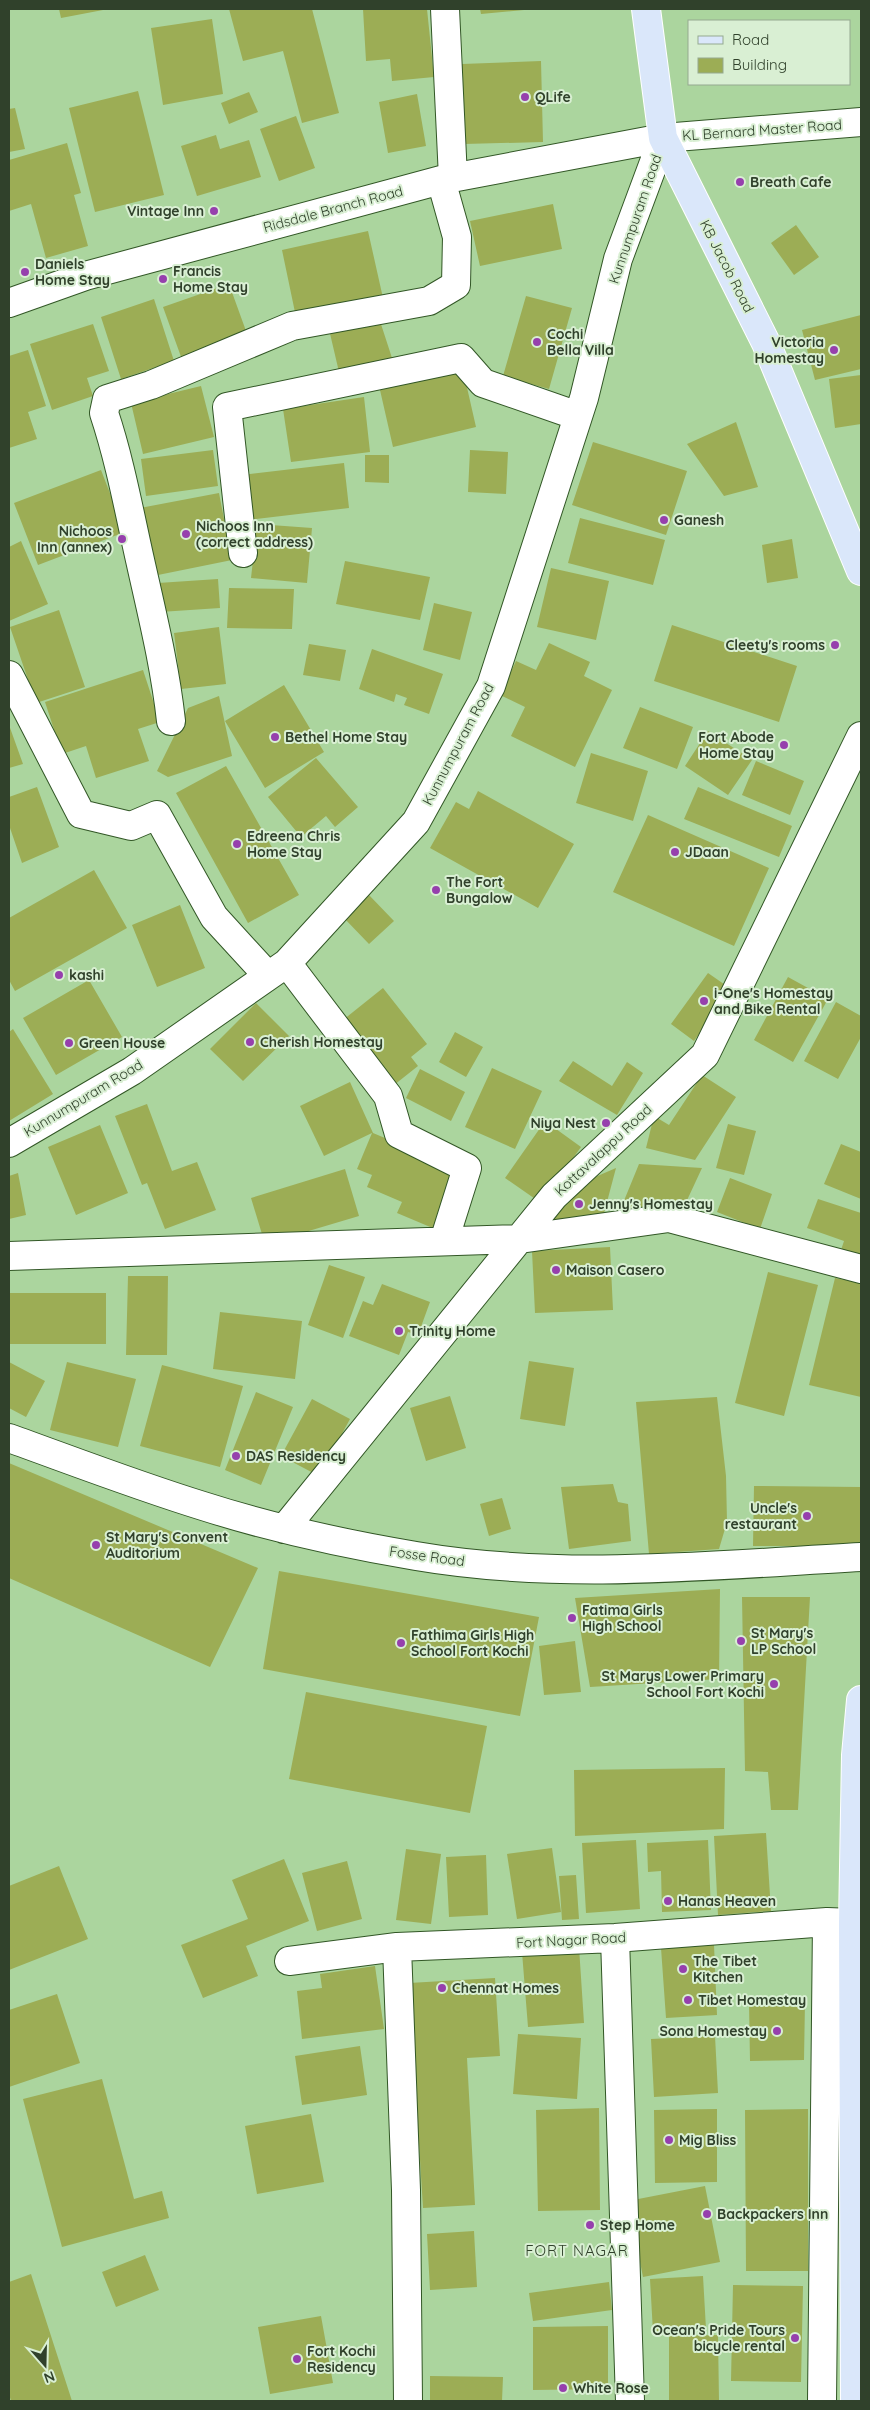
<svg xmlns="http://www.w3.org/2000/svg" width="870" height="2410" font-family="Quicksand,sans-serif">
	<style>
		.building { fill: #9cad55 }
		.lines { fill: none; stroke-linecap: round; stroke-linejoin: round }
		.minor-casing { stroke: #325726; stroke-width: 30 }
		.major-casing { stroke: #fff; stroke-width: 30 }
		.minor { stroke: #fff; stroke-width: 28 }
		.major { stroke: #dae7fa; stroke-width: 28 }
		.poi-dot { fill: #9640ad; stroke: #d9efd3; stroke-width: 2 }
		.labels { text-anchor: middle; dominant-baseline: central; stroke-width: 4; stroke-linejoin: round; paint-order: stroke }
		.poi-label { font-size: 14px; font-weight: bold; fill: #30412b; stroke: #d9efd3; text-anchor: start }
		.street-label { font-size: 14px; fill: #30412b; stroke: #d9efd3 }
		.neighbourhood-label { font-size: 15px; letter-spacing: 1px; fill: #30412b; stroke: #d9efd3 }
	</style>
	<rect width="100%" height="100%" fill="#abd59e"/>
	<path class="building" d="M59,9H103V10L61,18Z
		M229,9H312L339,113L302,123L283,51L243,61Z
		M363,9H427L434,77L392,81L390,59L366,61Z
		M480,9H524V10L481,14Z
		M212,19L223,94L163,105L151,28Z
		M541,61L543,142L464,144L462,64Z
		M138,91L164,195L95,212L69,108Z
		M249,92L258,112L229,124L221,103Z
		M417,94L426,146L388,153L379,102Z
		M15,108L25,149L9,152V109Z
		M296,116L315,168L279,181L260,129Z
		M216,135L220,149L249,140L261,177L197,196L181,146Z
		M67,143L81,193L74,195L88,246L46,258L31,204L9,211V160Z
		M553,204L562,249L480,266L470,221Z
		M796,225L819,257L794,275L771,243Z
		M368,231L383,298L296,317L282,250Z
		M229,284L250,342L184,365L163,307Z
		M526,296L572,308L549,389L503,376Z
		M154,299L174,361L121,379L101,317Z
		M861,315V369L815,380L802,330Z
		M379,318L392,358L339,372L328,325Z
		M93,324L109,371L87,378L93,396L52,410L30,344Z
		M28,350L46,406L28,412L37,439L9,448V356Z
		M463,370L476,427L393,447L380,390Z
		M861,375V424L835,428L829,379Z
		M201,386L214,437L143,454L131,403Z
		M364,397L370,452L291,462L283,409Z
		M736,422L758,487L724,496L687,444Z
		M593,442L687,471L666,535L572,505Z
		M213,450L218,486L146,496L141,459Z
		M470,450L508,452L506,494L468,492Z
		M365,455H389V483L365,482Z
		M344,463L349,508L247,520L242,475Z
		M101,470L125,532L38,565L14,503Z
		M219,493L232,560L153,576L140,508Z
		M580,518L665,540L653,585L568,563Z
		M257,524L312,528L307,583L251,578Z
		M792,539L798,578L767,583L762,545Z
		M21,541L48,604L9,621V547Z
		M345,561L430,577L420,620L336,604Z
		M551,568L609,581L596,640L537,627Z
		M218,579L220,608L160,612L158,583Z
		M229,588L294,589L292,629L227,628Z
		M434,603L472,612L460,660L423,650Z
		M59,610L85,687L36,703L10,627Z
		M672,625L797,666L779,722L654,681Z
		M219,627L226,684L181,689L174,633Z
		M549,643L590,662L584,676L612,690L575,767L511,736L525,707L500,695L516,661L536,670Z
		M309,644L346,650L340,681L303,675Z
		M372,649L443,674L429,714L404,705L407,698L396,694L394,702L359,689Z
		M143,670L160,722L138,729L149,761L96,778L86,746L62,754L45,702Z
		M284,685L324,752L265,788L225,721Z
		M219,696L232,756L168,777L157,771L188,708Z
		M640,707L693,727L677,769L623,748Z
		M9,725L23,764L9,768Z
		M708,731L752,760L728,795L685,766Z
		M591,753L648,771L633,821L576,803Z
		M316,758L358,807L335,827L326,816L301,837L268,797Z
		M756,761L804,781L790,815L742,795Z
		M226,766L299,895L248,923L176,793Z
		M37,787L59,847L22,863L9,825V797Z
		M698,787L792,826L779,857L684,819Z
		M478,791L574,844L538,908L430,848L456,802L469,809Z
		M648,815L769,868L734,946L613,892Z
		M94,870L127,928L15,991L9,980V918Z
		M368,894L394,921L369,944L343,917Z
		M180,905L205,968L157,987L132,925Z
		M708,973L731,989L694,1041L671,1024Z
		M788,977L828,999L793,1062L754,1040Z
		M89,980L122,1037L56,1075L23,1018Z
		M383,988L427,1044L411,1057L418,1066L389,1089L338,1024Z
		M836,1002L861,1016V1037L838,1079L804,1061Z
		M256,1003L289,1036L243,1081L210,1049Z
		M13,1029L53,1094L9,1121V1032Z
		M455,1032L483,1047L466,1077L439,1062Z
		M573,1061L612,1086L627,1062L643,1073L617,1115L559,1081Z
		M492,1068L542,1091L515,1149L465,1127Z
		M420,1069L465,1092L451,1121L406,1098Z
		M702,1075L736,1097L695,1160L646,1148L654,1116L669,1125Z
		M350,1082L373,1133L461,1170L435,1229L397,1213L402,1202L367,1187L372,1175L357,1169L372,1133L324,1156L300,1106Z
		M147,1104L172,1171L197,1162L216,1210L165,1229L147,1183L142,1185L115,1116Z
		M545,1121L581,1147L541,1203L505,1178Z
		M728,1124L756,1131L744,1175L716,1168Z
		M100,1125L128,1193L76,1215L48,1147Z
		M841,1144L861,1152V1199L824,1184Z
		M639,1164L702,1168L682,1211L621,1208Z
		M616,1168L603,1217L546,1225L579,1184Z
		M345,1169L359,1216L265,1244L251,1198Z
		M18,1173L26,1215L9,1219V1176Z
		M730,1178L772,1194L760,1229L717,1212Z
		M818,1199L861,1213V1264L839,1256L844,1241L807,1228Z
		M610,1247L613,1310L535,1313L532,1251Z
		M329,1265L365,1277L343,1338L308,1325Z
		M768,1272L818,1285L784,1416L735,1403Z
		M128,1276H168L167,1355H126Z
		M835,1278L861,1283V1397L809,1385Z
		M382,1284L430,1302L418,1335L408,1332L399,1355L349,1336L363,1301L373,1305Z
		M9,1293H106V1344H9Z
		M220,1312L302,1321L295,1379L213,1369Z
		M529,1361L574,1368L565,1426L520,1419Z
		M9,1362L45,1381L26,1417L9,1408Z
		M67,1362L136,1379L118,1447L50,1430Z
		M162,1365L243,1386L220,1467L140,1446Z
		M256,1392L293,1407L261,1485L225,1470Z
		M450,1396L466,1448L426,1461L410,1408Z
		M717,1397L726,1476L727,1522L719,1549L649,1554L636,1402Z
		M312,1399L350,1419L319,1476L281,1456Z
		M9,1463L258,1568L210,1667L9,1578Z
		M613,1484L618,1502L628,1504L631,1541L569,1549L561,1487Z
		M754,1486L861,1487V1546H753Z
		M502,1498L511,1529L489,1536L480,1504Z
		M279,1571L539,1617L520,1716L263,1669Z
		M720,1589L719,1679L590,1687L575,1598Z
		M742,1597H810L798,1810H771L768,1772L745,1771Z
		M575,1641L581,1692L544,1695L539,1646Z
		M306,1692L487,1726L470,1813L289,1779Z
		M725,1768L724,1829L575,1836L574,1770Z
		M766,1833L771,1911L718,1915L714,1836Z
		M636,1840L640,1909L586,1913L582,1843Z
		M708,1840L711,1910L662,1912L661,1871L648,1872L647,1843Z
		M552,1848L561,1912L517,1919L507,1854Z
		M406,1849L441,1854L431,1924L396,1920Z
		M486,1855L488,1915L449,1917L446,1857Z
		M284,1859L309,1921L246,1946L258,1976L203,1998L181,1945L248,1919L232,1880Z
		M347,1861L362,1919L317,1931L302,1873Z
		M59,1866L88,1939L9,1970V1886Z
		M576,1875L579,1919L562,1920L559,1876Z
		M714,1945L717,2015L666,2018L661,1948Z
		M579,1947L584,2023L528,2027L522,1952Z
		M375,1966L384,2029L302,2039L297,1991L322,1988L320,1974Z
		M495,1978L500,2056L467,2058L475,2205L423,2208L409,1983Z
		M57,1994L80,2063L9,2087V2010Z
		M749,2002H805L804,2060L750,2061Z
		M518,2034L581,2038L577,2099L513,2094Z
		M715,2036L718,2093L654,2097L651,2039Z
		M360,2046L367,2095L302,2105L295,2056Z
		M102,2079L134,2199L162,2191L169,2218L62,2247L23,2099Z
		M599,2108L600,2210L538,2211L536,2110Z
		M717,2109V2182L655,2183L654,2110Z
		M808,2109V2271H746L745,2110Z
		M311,2114L324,2182L257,2194L245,2126Z
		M705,2186L720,2262L643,2277L628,2201Z
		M474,2231L477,2287L430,2290L427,2234Z
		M145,2255L159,2290L116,2307L102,2272Z
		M31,2274L72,2401H11L9,2394V2282Z
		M703,2276L706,2329L653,2332L650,2279Z
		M609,2282L612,2310L533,2321L529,2293Z
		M733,2285L803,2286L801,2382L731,2381Z
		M321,2316L333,2383L270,2394L258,2327Z
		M608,2326V2389L533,2390V2327Z
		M718,2335L719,2401H669V2336Z
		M430,2376L503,2377L502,2401H430Z"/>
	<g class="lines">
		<g class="minor-casing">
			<path id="minor" d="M445,9L453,178
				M9,303L85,276L441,180L663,138L861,122
				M243,553L227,407L461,358L483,383L578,416
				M9,675L81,814L131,826L157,815L214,917L268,976
				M171,721C165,666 152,614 140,560C129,511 120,461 104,413L107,399L151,385L292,326L429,301L456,285L457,237L441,180
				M287,963L388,1096L399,1134L467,1168L444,1241
				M9,1143L132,1071L287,963L416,822L491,686L584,398L618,259L663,138
				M9,1256L520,1239L669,1218L861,1269
				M9,1438C73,1461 138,1486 203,1506C272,1528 344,1544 416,1556C562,1581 714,1565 861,1557
				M284,1529L554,1196L705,1055L861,736
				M615,1938L630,2401
				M397,1947L406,2190L408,2401
				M289,1961L397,1947L615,1938L827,1922L853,1923
				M822,2401L827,1922"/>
		</g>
		<g class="major-casing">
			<path id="major" d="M646,9L663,138L766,343L861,571
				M855,2401L853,1923L856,1755L861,1700"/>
		</g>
		<use href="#minor" class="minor"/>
		<use href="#major" class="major"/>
	</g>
	<g class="poi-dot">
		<circle cx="525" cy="97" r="5"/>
		<circle cx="740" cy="182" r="5"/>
		<circle cx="214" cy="211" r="5"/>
		<circle cx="25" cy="272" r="5"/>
		<circle cx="163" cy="279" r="5"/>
		<circle cx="537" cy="342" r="5"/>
		<circle cx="834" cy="350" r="5"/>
		<circle cx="664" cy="520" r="5"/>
		<circle cx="186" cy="534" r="5"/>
		<circle cx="122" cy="539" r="5"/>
		<circle cx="835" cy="645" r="5"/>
		<circle cx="275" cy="737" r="5"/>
		<circle cx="784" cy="745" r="5"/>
		<circle cx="237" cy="844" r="5"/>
		<circle cx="675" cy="852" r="5"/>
		<circle cx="436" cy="890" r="5"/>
		<circle cx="59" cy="975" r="5"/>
		<circle cx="704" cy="1001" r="5"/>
		<circle cx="250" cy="1042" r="5"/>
		<circle cx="69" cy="1043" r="5"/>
		<circle cx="606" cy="1123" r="5"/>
		<circle cx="579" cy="1204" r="5"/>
		<circle cx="556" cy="1270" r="5"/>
		<circle cx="399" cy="1331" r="5"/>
		<circle cx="236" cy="1456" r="5"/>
		<circle cx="807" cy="1516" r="5"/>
		<circle cx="96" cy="1545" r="5"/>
		<circle cx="572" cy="1618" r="5"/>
		<circle cx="741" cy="1641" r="5"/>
		<circle cx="401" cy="1643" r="5"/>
		<circle cx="774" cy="1684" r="5"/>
		<circle cx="668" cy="1901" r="5"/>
		<circle cx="683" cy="1969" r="5"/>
		<circle cx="442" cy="1988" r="5"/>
		<circle cx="688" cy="2000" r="5"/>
		<circle cx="777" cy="2031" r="5"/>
		<circle cx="669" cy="2140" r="5"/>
		<circle cx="707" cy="2214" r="5"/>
		<circle cx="590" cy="2225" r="5"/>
		<circle cx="795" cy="2338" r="5"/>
		<circle cx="297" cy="2359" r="5"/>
		<circle cx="563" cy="2388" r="5"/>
	</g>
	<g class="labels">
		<g class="poi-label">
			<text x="535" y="97">QLife</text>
			<text x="750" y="182">Breath Cafe</text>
			<text x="204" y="211" text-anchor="end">Vintage Inn</text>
			<text x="35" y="264">Daniels<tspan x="35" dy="16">Home Stay</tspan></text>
			<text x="173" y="271">Francis<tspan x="173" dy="16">Home Stay</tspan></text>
			<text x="547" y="334">Cochi<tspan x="547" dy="16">Bella Villa</tspan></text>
			<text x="824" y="342" text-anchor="end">Victoria<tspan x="824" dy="16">Homestay</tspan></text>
			<text x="674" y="520">Ganesh</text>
			<text x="196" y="526">Nichoos Inn<tspan x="196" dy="16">(correct address)</tspan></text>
			<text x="112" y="531" text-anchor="end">Nichoos<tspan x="112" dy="16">Inn (annex)</tspan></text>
			<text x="825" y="645" text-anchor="end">Cleety's rooms</text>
			<text x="285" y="737">Bethel Home Stay</text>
			<text x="774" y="737" text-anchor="end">Fort Abode<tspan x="774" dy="16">Home Stay</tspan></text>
			<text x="247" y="836">Edreena Chris<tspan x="247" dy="16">Home Stay</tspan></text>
			<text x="685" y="852">JDaan</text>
			<text x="446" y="882">The Fort<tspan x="446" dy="16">Bungalow</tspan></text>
			<text x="69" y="975">kashi</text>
			<text x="714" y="993">i-One's Homestay<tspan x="714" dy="16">and Bike Rental</tspan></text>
			<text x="260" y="1042">Cherish Homestay</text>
			<text x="79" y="1043">Green House</text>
			<text x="596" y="1123" text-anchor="end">Niya Nest</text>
			<text x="589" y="1204">Jenny's Homestay</text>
			<text x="566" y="1270">Maison Casero</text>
			<text x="409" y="1331">Trinity Home</text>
			<text x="246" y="1456">DAS Residency</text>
			<text x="797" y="1508" text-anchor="end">Uncle's<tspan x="797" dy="16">restaurant</tspan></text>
			<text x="106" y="1537">St Mary's Convent<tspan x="106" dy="16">Auditorium</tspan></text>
			<text x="582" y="1610">Fatima Girls<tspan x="582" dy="16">High School</tspan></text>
			<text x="751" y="1633">St Mary's<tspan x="751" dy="16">LP School</tspan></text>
			<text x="411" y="1635">Fathima Girls High<tspan x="411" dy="16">School Fort Kochi</tspan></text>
			<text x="764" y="1676" text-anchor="end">St Marys Lower Primary<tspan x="764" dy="16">School Fort Kochi</tspan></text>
			<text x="678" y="1901">Hanas Heaven</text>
			<text x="693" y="1961">The Tibet<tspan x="693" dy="16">Kitchen</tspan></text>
			<text x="452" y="1988">Chennat Homes</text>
			<text x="698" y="2000">Tibet Homestay</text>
			<text x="767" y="2031" text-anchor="end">Sona Homestay</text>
			<text x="679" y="2140">Mig Bliss</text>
			<text x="717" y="2214">Backpackers Inn</text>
			<text x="600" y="2225">Step Home</text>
			<text x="785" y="2330" text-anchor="end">Ocean's Pride Tours<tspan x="785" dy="16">bicycle rental</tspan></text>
			<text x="307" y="2351">Fort Kochi<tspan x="307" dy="16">Residency</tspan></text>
			<text x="573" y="2388">White Rose</text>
		</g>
		<g class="street-label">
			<text transform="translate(762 130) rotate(-4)">KL Bernard Master Road</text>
			<text transform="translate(333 209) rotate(-15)">Ridsdale Branch Road</text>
			<text transform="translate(635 219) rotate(-71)">Kunnumpuram Road</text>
			<text transform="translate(727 266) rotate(63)">KB Jacob Road</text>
			<text transform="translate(458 744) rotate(-62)">Kunnumpuram Road</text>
			<text transform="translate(83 1098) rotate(-31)">Kunnumpuram Road</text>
			<text transform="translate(603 1150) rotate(-43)">Kottavalappu Road</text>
			<text transform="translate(427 1556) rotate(8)">Fosse Road</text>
			<text transform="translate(571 1940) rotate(-3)">Fort Nagar Road</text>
		</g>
		<g class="neighbourhood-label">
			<text x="577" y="2250">FORT NAGAR</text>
		</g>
	</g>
	<rect width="870" height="2410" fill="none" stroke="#30412b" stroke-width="20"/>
	<rect x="688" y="20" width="162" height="65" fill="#d9efd3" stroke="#95a990"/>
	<rect x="698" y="36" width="25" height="8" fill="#dae7fa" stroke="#95a990"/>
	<text x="732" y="45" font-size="15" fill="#30412b">Road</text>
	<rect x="698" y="58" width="25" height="15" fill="#9cad55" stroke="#95a990"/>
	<text x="732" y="70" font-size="15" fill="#30412b">Building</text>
	<g transform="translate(45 2365) rotate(160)" stroke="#d9efd3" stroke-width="4" paint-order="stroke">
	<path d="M0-4L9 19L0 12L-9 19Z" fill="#30412b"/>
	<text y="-8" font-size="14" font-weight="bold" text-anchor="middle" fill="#30412b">N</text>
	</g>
</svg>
